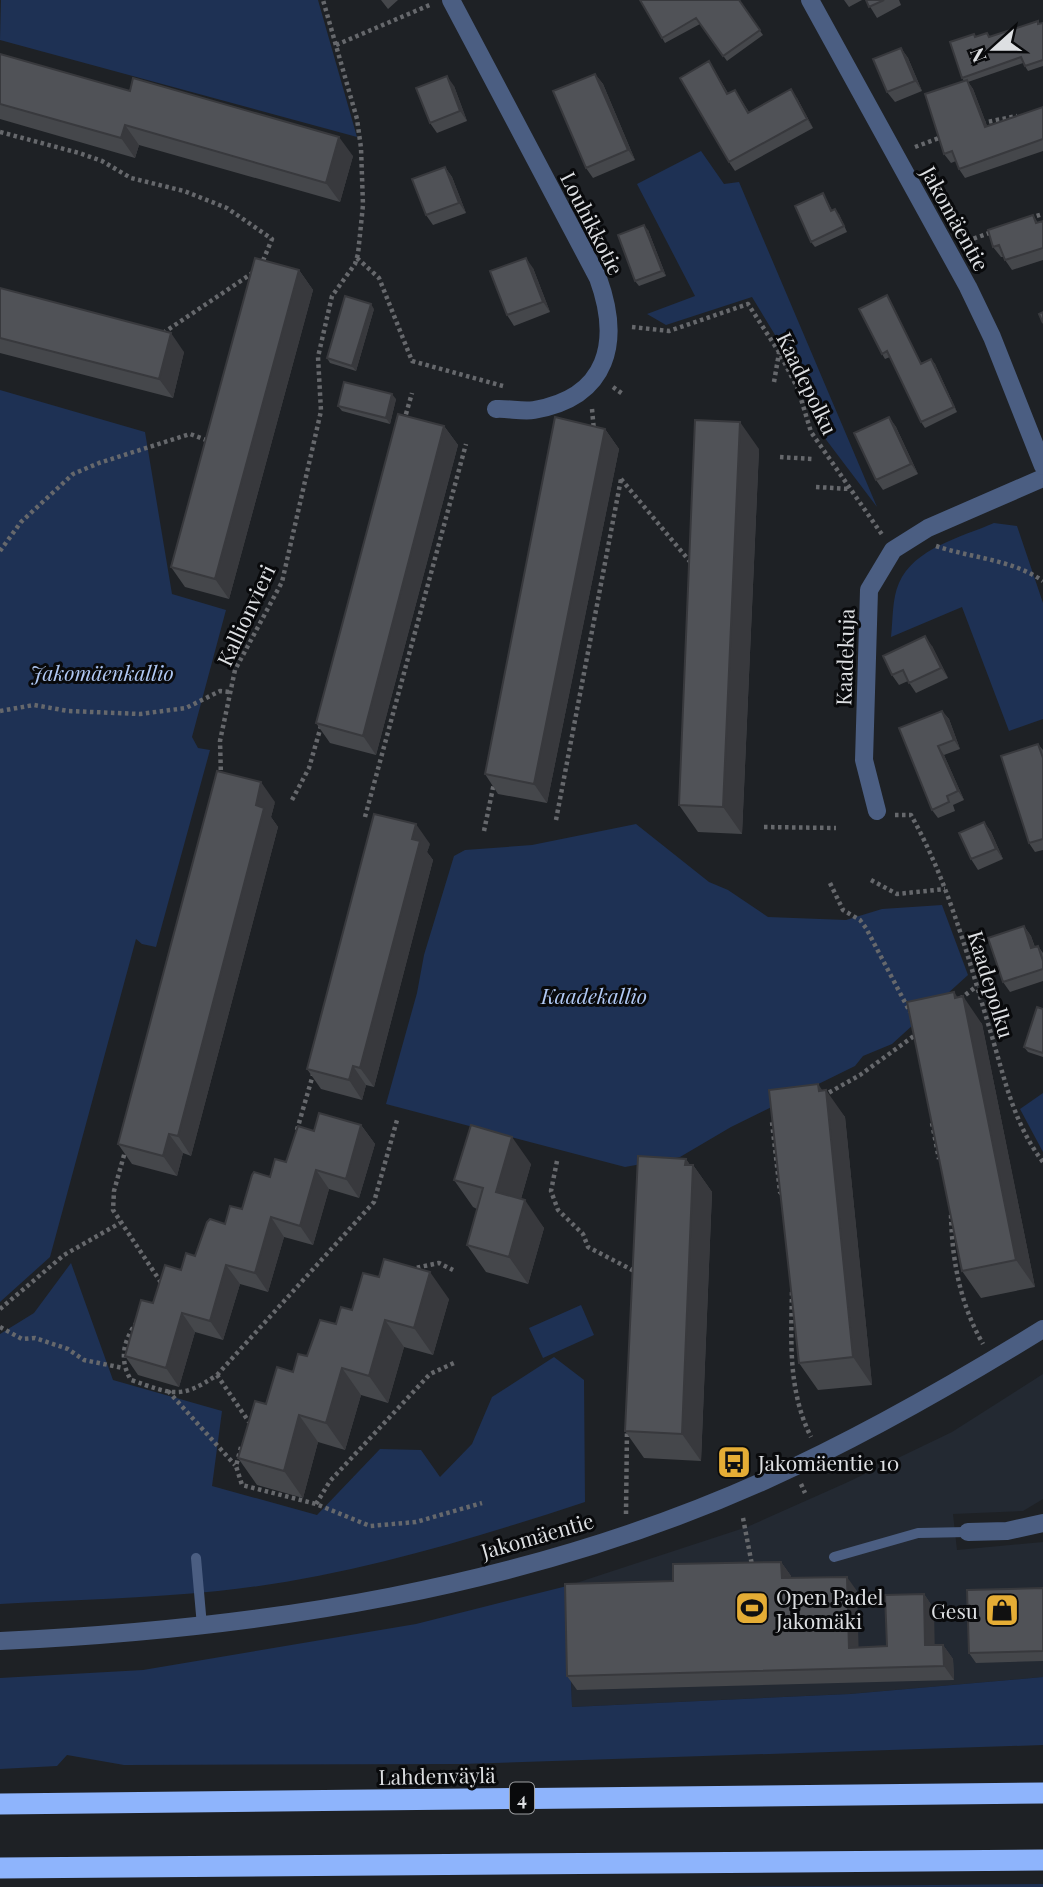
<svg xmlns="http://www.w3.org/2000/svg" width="1043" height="1887" font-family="'Playfair Display',serif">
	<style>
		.built { fill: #232932 }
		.green { fill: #1e3154 }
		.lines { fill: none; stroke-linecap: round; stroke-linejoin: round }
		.path { stroke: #66686c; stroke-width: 4.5; stroke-dasharray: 3.5 3.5; stroke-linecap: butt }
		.service { stroke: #4b5e82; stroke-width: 10 }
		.minor { stroke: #4b5e82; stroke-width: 18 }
		.tertiary { stroke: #4b5e82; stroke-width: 18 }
		.motorway { stroke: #8eb4fc; stroke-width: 21 }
		.wall { fill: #45474b }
		.shaded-wall { fill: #38393d }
		.building { fill: #505257; stroke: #38393d; stroke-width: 2 }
		.labels { text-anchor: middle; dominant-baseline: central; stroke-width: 6; stroke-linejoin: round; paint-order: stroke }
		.shield { fill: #090a0c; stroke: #9d9fa2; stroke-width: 2 }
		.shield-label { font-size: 19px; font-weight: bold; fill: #dddfe2 }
		.street-label { font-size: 21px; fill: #dddfe2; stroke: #090a0c }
		.park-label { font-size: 21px; font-style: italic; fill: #b0c8f3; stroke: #090a0c }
		.poi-label { font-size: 21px; fill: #dddfe2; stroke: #090a0c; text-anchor: start }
	</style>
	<rect width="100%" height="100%" fill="#1e2125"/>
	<path class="built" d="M1043,1374V1499L1023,1511L953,1514L957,1550L1043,1542V1677L850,1694L572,1707L567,1586L747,1527L848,1482L952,1432Z"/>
	<path class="green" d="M1,0H318L357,137L0,40Z
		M701,151L724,184L739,182L877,507L818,429L806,386L752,297L666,325L647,314L695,296L637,184Z
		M0,390L145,432L172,594L226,610L192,737L198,748L210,750L156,947L142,944L136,939L50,1257L0,1302Z
		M994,523L1017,526L1043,603V719L1009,731L962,607L891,637C893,620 892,598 899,583C914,548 962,537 994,523Z
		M636,824L709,882L728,890L768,917L846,920L882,909L942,905L968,975L892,1044L863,1056L855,1066L731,1127L680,1157L625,1167L386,1104L417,993L424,955L454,856L465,850L532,845Z
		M1043,1093V1152L1020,1109Z
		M71,1263L113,1380L222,1411L212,1486L317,1515L380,1449L421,1450L440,1477L472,1444L492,1397L554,1357L584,1380L585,1502C466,1541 344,1578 218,1591C146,1598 72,1600 0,1604V1334L34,1313Z
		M581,1305L594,1335L543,1358L529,1328Z
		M567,1586L572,1707L850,1694L1043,1677V1745L462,1764L124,1765L67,1755L57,1766L0,1769V1678L143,1670L416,1624Z
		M1043,1884V1887H718Z"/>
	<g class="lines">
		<path class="path" d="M336,45L432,4
			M982,123L1017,116
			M0,132L79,153L102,161L131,178L184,191L227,208L272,239L262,263
			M915,147L944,136
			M1030,218L1043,214
			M967,241L992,232
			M357,258L379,278L412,361L503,386
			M632,327L669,331L748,304L779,352L798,389L811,432L883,536
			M163,333L254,272
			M774,382L779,353
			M613,387L624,395
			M592,409L594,431
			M404,421L412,393
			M780,457L812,459
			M621,479L692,564
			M816,487L850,489
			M936,546C971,558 1011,559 1043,581
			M0,551L21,522L73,474L99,463L190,434L209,441
			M0,711L34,705L68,711L140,714L186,708L220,691L230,692
			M221,777L220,741L235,670L282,582L321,411L318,357L332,296L355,264L358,254L363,205L361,148L357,119L323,0
			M292,800L309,768L321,726
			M895,815H911C948,881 968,957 990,1030C1004,1076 1013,1123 1043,1162
			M365,817L466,444
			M556,820L621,479
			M764,827L836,828
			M484,831L494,783
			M871,880L897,894L945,889
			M830,883L843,910L860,920L866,928L910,1012
			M960,999L977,986
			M823,1096L860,1075L918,1033
			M778,1119L772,1122L780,1192L784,1196
			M932,1123L939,1159
			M297,1130L314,1071
			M126,1148L114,1191L113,1210L162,1284
			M557,1161L551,1191L558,1210L583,1234L588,1247L638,1273
			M951,1215C952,1260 960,1304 983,1344
			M410,1269L439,1263L453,1270
			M792,1292C791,1342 788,1391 811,1437
			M0,1309L64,1255L120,1223
			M137,1322C123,1341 119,1360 131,1380C172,1394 180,1400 217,1375L249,1422
			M0,1327L22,1339L35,1338L68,1349L84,1360L123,1368
			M217,1375L374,1202L397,1120
			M168,1391L235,1465
			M241,1447L236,1466L242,1485L316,1504L370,1526L416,1522L482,1503
			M801,1484L805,1493
			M316,1504L330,1481L430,1374L454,1363
			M626,1514L627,1429
			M743,1518L752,1565"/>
		<path class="service" d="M834,1557L918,1533L968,1532
			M196,1558L202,1626"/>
		<path class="minor" d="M451,0L598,278C621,341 609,397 534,410C522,412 508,408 496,409
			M877,811L864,760L869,590L893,550L928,528L1043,478
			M968,1532L1007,1531L1043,1523"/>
		<path class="tertiary" d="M810,0L968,287L992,337L1043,466
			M0,1641C261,1629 526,1588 766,1480C862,1437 954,1384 1043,1329"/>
		<path class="motorway" d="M0,1804L1043,1793
			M0,1868L1043,1860"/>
	</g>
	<path class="wall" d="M381,0H398L388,9Z
		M640,0H741L739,1L763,35L727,61L700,24L665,43Z
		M844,0H862L849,7Z
		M866,0H899L901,5L877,18Z
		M1038,21L1040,24L1043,23V66L1028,71L1023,63L968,82L973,89L987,126L1043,107V151L965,178L959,169L956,161L951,163L944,154L964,81L962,78L974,34L976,37L987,33L990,37Z
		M901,48L908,58L922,91L895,102L887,92Z
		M0,54L353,156L340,202L139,145L135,158L0,119Z
		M709,61L728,93L735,90L749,112L797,98L813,128L735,171L729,162Z
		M595,74L603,84L635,160L593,178L586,168Z
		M454,86L467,121L437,133L430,123Z
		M445,167L452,177L466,213L433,225L426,215Z
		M823,193L832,210L839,214L847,232L815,247L811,242Z
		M1033,215L1038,223L1043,221V260L1012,270L1003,257H1001L993,247Z
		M648,230L666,276L639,286L635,281Z
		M533,268L550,312L514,326L507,315Z
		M299,270L313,290L229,599L185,587L171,567Z
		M0,288L184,352L173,398L0,353Z
		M890,300L921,363L931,359L935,364L957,412L925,428L921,422L890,357L885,359L882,354Z
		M374,309L356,371L330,363L327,358Z
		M396,399L390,424L342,411L338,406Z
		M889,417L896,427L918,474L883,490L876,480Z
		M444,426L458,445L376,755L330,743L316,723Z
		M605,429L619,449L547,803L498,794L485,774Z
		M759,449L742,834L698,832L679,805Z
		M932,646L948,678L916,693L908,681L899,685L892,675Z
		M942,711L949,719L960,749L944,755L964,800L953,805L955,811L938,818L932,810Z
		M1038,744L1043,750V850L1035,852L1029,843Z
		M275,802L271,817L278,827L191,1156L183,1153L177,1176L132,1164L118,1144Z
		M984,822L991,832L1003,859L978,870L971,859Z
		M430,844L427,852L433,860L374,1087L366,1085L362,1100L321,1089L307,1069Z
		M1024,926L1031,936L1035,947L1038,946L1043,953V981L1010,992L1003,982Z
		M958,998L982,1024L1035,1287L981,1298L962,1271Z
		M1043,1009V1057L1028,1052L1024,1047Z
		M822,1090L845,1117L872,1385L818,1390L799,1363Z
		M361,1125L375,1144L359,1198L329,1189L313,1245L284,1237L268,1292L240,1284L223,1340L195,1332L179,1387L138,1375L125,1356L153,1303L181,1270L225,1224L242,1209L270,1177L286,1162L314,1131Z
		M686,1159L690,1165H693L712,1192L701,1461L644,1458L625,1431Z
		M531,1164L521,1199L544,1228L528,1284L486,1272L467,1245L477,1209L473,1207L454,1180Z
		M449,1299L433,1355L404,1347L388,1403L361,1395L345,1450L318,1442L303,1498L257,1485L238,1458L266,1404L293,1372L336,1324L352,1310Z
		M781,1562L791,1576V1578L857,1591L858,1647L887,1646L924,1594L934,1609V1645H943L953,1659L954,1680L577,1690L567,1676L673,1581Z
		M1043,1588V1661L976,1663L969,1653Z"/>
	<path class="shaded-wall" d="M901,48L908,58L922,91L915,81Z
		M595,74L603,84L635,160L628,150Z
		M447,76L454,86L467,121L460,111Z
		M967,80L973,89L991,136L985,127Z
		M791,89L797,98L813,128L807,119Z
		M125,125L139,145L135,158L121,138Z
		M339,137L353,156L340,202L326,183Z
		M445,167L452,177L466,213L459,203Z
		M644,225L648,230L666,276L662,271Z
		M526,258L533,268L550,312L543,302Z
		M299,270L313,290L229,599L215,579Z
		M887,295L890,300L924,369L921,364Z
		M371,304L374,309L356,371L352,366Z
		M171,333L184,352L173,398L159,379Z
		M931,359L935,364L957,412L954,407Z
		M392,394L396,399L390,424L386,418Z
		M889,417L896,427L918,474L911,464Z
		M740,422L759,449L742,834L723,807Z
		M444,426L458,445L376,755L363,736Z
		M605,429L619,449L547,803L534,784Z
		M925,636L932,646L948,678L941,668Z
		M942,711L949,719L960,749L954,740Z
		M938,746L944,755L964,800L958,791Z
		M261,782L275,802L271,817L278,827L191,1156L178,1136Z
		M984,822L991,832L1003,859L996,849Z
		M416,824L430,844L427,852L433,860L374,1087L360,1068Z
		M1024,926L1031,936L1038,958L1031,948Z
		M954,992L965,1008L963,996L982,1024L1035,1287L1016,1260Z
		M353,1066L366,1085L362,1100L349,1080Z
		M818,1084L827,1097L826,1090L845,1117L872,1385L853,1357Z
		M361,1125L375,1144L359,1198L346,1179Z
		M169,1134L183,1153L177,1176L163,1156Z
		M512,1137L531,1164L515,1219L496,1192Z
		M686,1159L693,1169V1165L712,1192L701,1461L682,1434Z
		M316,1170L329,1189L313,1245L300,1226Z
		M525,1200L544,1228L528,1284L509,1257Z
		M271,1217L284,1237L268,1292L255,1273Z
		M226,1265L240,1284L223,1340L210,1321Z
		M430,1272L449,1299L433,1355L414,1328Z
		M182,1313L195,1332L179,1387L166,1368Z
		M385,1320L404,1347L388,1403L369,1376Z
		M342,1368L361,1395L345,1450L326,1423Z
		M299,1415L318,1442L303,1498L284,1471Z
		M781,1562L791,1576L792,1593L782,1578Z
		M847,1577L857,1591L859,1662L849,1648Z
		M924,1594L934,1609L935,1659L925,1645Z
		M943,1645L953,1659L954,1680L944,1666Z"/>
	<path class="building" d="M640,0H739L760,30L723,56L696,18L662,38Z
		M866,0H884L869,7Z
		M1038,21V24L1043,23V60L1025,66L1021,57L962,78L950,42L974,34L975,37L987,33L989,37Z
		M901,48L915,81L887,92L873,59Z
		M0,54L130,91L133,78L339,137L326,183L125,125L121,138L0,104Z
		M709,61L727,94L735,90L748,113L791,89L807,119L729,162L680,78Z
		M595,74L628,150L586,168L553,91Z
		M447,76L460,111L430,123L416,88Z
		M967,80L985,127L1043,107V139L959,169L952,151L944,154L925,94Z
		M445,167L459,203L426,215L412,179Z
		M823,193L831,211L835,209L844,226L811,242L795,206Z
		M1033,215L1036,223L1043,221V248L1005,260L999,245L993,247L988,230Z
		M644,225L662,271L635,281L618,235Z
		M255,258L299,270L215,579L171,567Z
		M526,258L543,302L507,315L490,271Z
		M0,288L171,333L159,379L0,338Z
		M887,295L921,364L931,359L954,407L921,422L887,351L882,354L859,309Z
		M345,296L371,304L352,366L327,358Z
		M1043,312V323L1039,314Z
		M344,382L392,394L386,418L338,406Z
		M398,414L444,426L363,736L316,723Z
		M555,417L605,429L534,784L485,774Z
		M889,417L911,464L876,480L854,433Z
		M695,420L740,422L723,807L679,805Z
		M925,636L941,668L909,683L903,670L892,675L883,656Z
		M942,711L954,740L938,746L958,791L947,796L949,802L932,810L899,728Z
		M1038,744L1043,758V839L1029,843L1001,756Z
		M217,771L261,782L256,805L264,808L178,1136L169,1134L163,1156L118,1144Z
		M374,814L416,824L412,839L420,841L360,1068L353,1066L349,1080L307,1069Z
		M984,822L996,849L971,859L959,833Z
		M1024,926L1031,948L1038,946L1043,961V969L1003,982L988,938Z
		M954,992L955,998L963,996L1016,1260L962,1271L907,1002Z
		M1037,1007L1043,1009V1053L1024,1047Z
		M818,1084L819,1091L826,1090L853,1357L799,1363L769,1090Z
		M319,1113L361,1125L346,1179L316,1170L300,1226L271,1217L255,1273L226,1265L210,1321L182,1313L166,1368L125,1356L141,1300L153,1303L165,1265L181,1270L186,1253L195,1256L207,1222L210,1219L225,1224L230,1206L242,1209L252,1175L254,1172L270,1177L275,1159L286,1162L298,1126L314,1131Z
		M471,1125L512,1137L496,1192L525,1200L509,1257L467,1245L483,1188L454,1180Z
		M638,1156L686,1159L685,1165H693L682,1434L625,1431Z
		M384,1259L430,1272L414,1328L385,1320L369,1376L342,1368L326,1423L299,1415L284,1471L238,1458L255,1401L266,1404L277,1367L293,1372L298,1354L307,1356L320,1320L336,1324L341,1307L352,1310L363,1273L379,1277Z
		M781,1562L782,1578L847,1577L849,1648L887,1646L885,1595L924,1594L925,1645H943L944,1666L567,1676L565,1584L673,1581V1564Z
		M1043,1588V1651L969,1653L967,1590Z"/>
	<defs>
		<g id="bus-square" transform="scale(1.75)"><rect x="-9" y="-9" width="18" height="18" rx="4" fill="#e5ad35" stroke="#090a0c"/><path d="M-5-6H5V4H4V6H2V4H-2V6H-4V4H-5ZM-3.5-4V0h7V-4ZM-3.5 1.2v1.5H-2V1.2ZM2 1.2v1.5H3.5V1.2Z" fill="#111"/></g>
		<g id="stadium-square" transform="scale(1.75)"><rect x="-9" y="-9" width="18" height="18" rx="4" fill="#e5ad35" stroke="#090a0c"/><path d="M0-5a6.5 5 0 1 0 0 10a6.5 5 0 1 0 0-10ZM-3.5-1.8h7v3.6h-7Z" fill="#111"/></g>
		<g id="shop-square" transform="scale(1.75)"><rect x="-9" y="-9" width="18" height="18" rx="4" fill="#e5ad35" stroke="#090a0c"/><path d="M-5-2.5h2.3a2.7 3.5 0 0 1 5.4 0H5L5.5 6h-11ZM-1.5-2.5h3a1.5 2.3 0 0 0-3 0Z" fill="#111"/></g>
	</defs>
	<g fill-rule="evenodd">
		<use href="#bus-square" x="734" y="1462"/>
		<use href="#stadium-square" x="752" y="1608"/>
		<use href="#shop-square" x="1002" y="1610"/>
	</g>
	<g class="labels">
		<rect class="shield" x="510" y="1782.5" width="24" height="31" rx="5"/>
		<g class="shield-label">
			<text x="522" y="1798">4</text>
		</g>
		<g class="street-label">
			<text transform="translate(956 218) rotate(61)">Jakomäentie</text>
			<text transform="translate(593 223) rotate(63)">Louhikkotie</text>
			<text transform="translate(808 383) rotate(64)">Kaadepolku</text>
			<text transform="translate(245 615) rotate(-65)">Kallionvieri</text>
			<text transform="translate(844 657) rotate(-88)">Kaadekuja</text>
			<text transform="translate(992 984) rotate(73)">Kaadepolku</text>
			<text transform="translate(537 1535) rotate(-16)">Jakomäentie</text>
			<text transform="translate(437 1775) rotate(-1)">Lahdenväylä</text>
		</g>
		<g class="park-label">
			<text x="102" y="672">Jakomäenkallio</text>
			<text x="594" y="995">Kaadekallio</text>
		</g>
		<g class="poi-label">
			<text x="758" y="1462">Jakomäentie 10</text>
			<text x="776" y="1596">Open Padel<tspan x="776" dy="24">Jakomäki</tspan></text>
			<text x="978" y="1610" text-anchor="end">Gesu</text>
		</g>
	</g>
	<g transform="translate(994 49) rotate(249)" stroke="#090a0c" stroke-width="5" paint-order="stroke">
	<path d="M0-5L12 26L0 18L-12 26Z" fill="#dddfe2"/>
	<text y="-10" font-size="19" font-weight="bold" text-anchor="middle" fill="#dddfe2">N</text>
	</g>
</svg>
